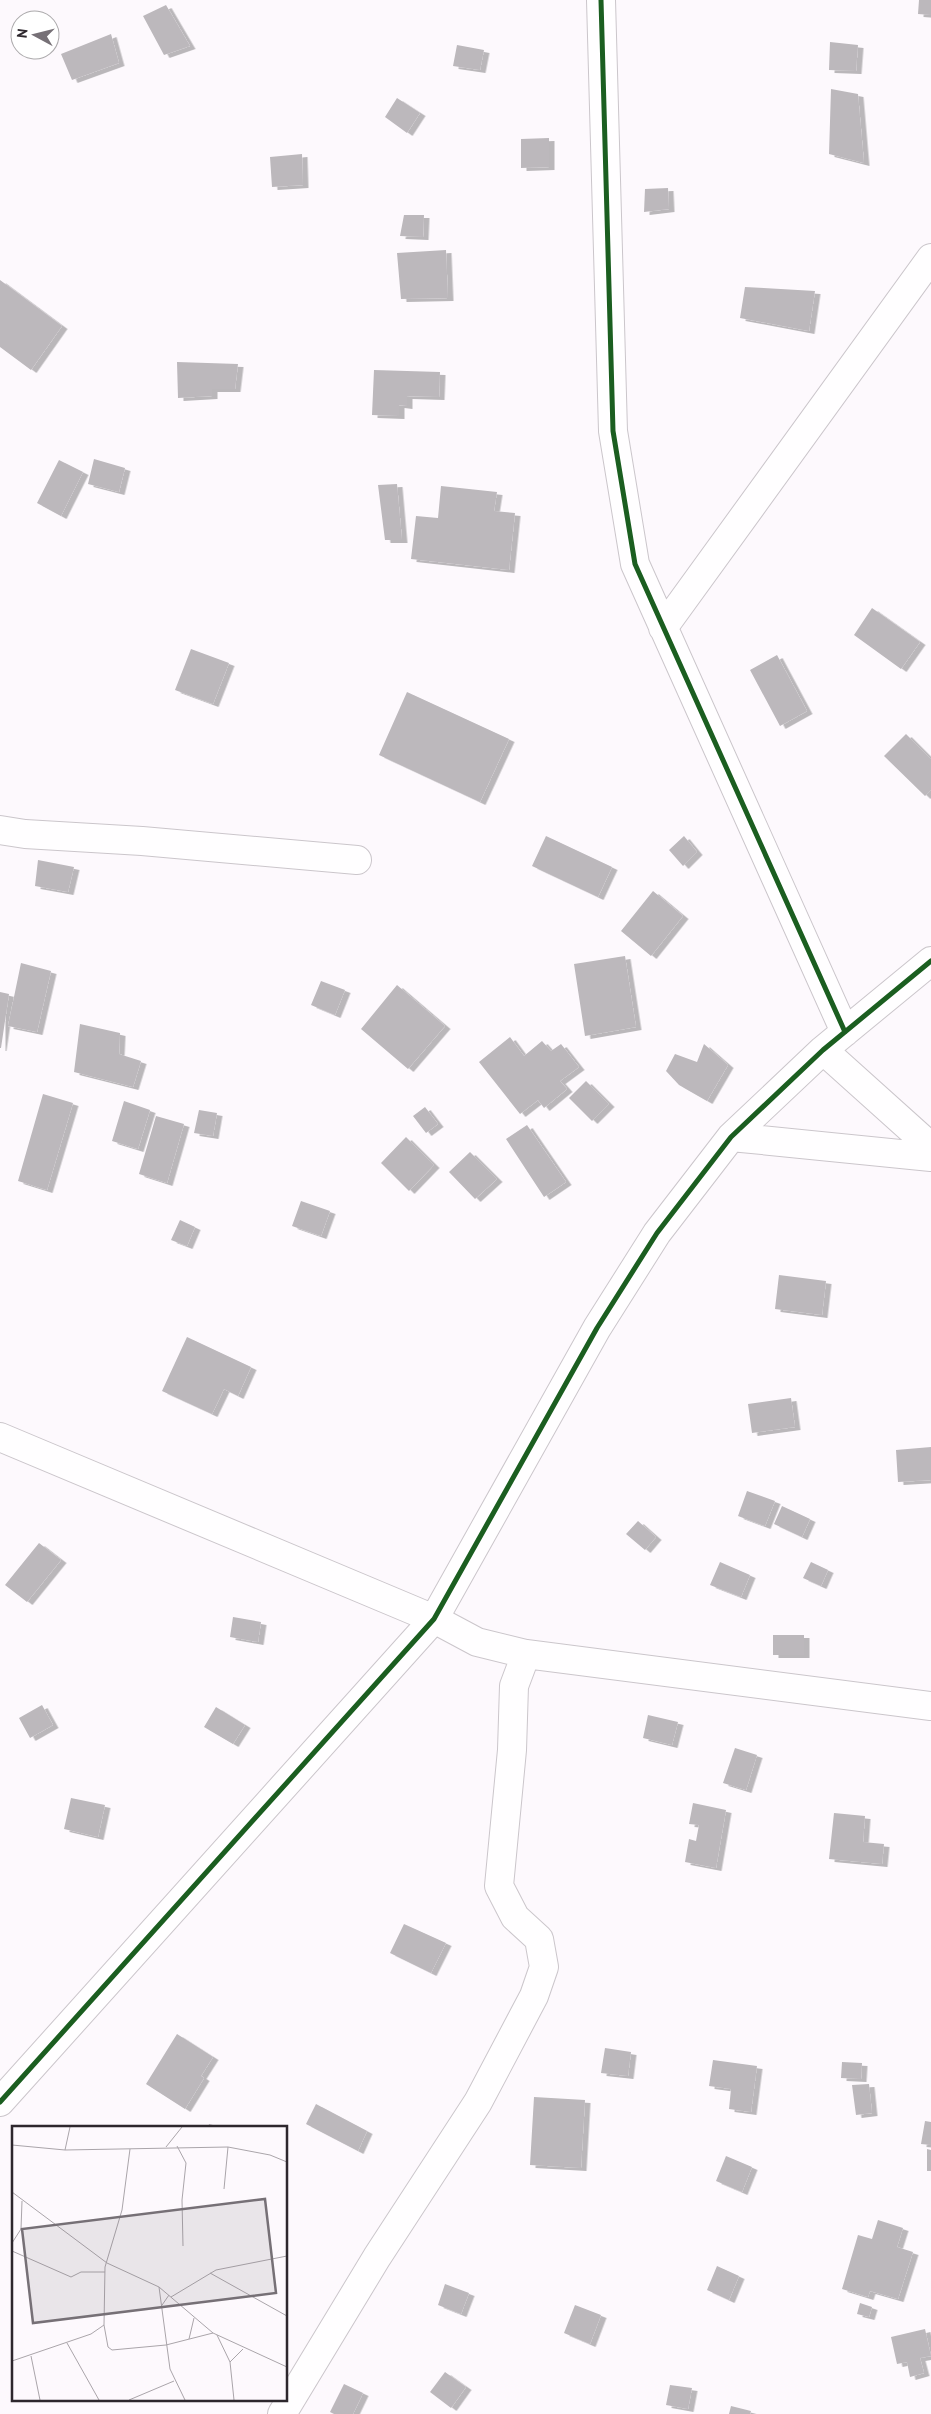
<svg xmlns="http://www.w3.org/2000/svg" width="931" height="2414" font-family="'PT Sans',sans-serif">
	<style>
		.building { fill: #bcb8bc; filter: url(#shadow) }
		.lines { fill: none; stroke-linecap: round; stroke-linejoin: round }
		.street-casing { stroke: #cbc6cb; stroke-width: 30 }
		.street { stroke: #fffeff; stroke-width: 28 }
		.cycleway-casing { stroke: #fff; stroke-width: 8 }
		.cycleway { stroke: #1b5e20; stroke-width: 5 }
		.inset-road { fill: none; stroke: #aaa5aa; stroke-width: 1 }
		.view { fill: #767076; fill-opacity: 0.15; stroke: #767076; stroke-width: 2.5 }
		.inset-edge { fill: none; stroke: #2d272d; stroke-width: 2.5 }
	</style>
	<defs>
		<filter id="shadow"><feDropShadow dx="5.5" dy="3" stdDeviation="0" flood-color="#0004"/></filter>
	</defs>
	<rect width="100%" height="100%" fill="#fdf9fd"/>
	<path class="building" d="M919,0H931V15L918,14Z
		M166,5L190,46L164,55L143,16Z
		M111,34L119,63L72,80L61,54Z
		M830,42L858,45L856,71L829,70Z
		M457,45L484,50L480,70L453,66Z
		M831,89L858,94L864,163L829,154Z
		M397,98L420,113L407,133L385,117Z
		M549,138V167L521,168V139Z
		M302,154L303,185L272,187L270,157Z
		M668,188L669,209L644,212L645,189Z
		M404,215H424L423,237L400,236Z
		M446,250L448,298L401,299L397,253Z
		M0,280L62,326L31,370L0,347Z
		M745,287L815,291L809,331L740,318Z
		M177,362L238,364L235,389H212V396L178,398Z
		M374,370L440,372L439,397L407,396V406L399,405V416L372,415Z
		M94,459L125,468L119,492L88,484Z
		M59,460L83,472L61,516L37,503Z
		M397,484L402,540H385L378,485Z
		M441,486L497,492L494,511L515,513L509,570L411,559L416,516L438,518Z
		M872,608L920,642L901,669L854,635Z
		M191,649L229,663L213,704L175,690Z
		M777,655L807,711L780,726L750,670Z
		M407,692L509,739L480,802L379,755Z
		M906,734L931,759V790L925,796L884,756Z
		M546,836L612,867L598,897L532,866Z
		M684,836L697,852L683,866L669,850Z
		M38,860L74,867L68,892L35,886Z
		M653,891L683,916L651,956L621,931Z
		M625,956L636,1027L585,1036L574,964Z
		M21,963L51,971L37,1032L8,1026Z
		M321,981L345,990L335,1015L311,1005Z
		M397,985L445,1026L408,1069L361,1029Z
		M0,992L9,994L1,1048H0Z
		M80,1024L120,1033L119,1054L141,1061L133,1087L74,1072Z
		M510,1037L524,1056L542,1041L551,1051L561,1044L579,1067L560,1081L567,1089L544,1108L538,1100L520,1114L479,1062Z
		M704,1044L728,1065L707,1101L679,1085L666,1071L675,1054L697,1062Z
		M586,1081L609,1104L592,1121L569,1098Z
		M43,1094L73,1103L47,1190L18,1181Z
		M124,1101L150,1110L138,1149L112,1141Z
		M425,1107L438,1124L426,1133L413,1116Z
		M199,1110L217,1113L213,1136L194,1133Z
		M156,1116L184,1124L167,1183L139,1174Z
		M527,1125L566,1182L544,1197L506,1139Z
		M406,1137L434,1165L409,1191L381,1163Z
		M470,1152L497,1179L475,1199L449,1172Z
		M301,1201L330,1211L321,1236L292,1226Z
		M180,1220L195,1227L187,1246L171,1240Z
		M779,1275L826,1281L822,1315L775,1309Z
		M187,1337L251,1367L238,1396L224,1389L212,1414L162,1391Z
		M791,1398L795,1427L752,1433L748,1404Z
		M931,1447V1480L898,1482L896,1450Z
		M747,1491L775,1501L765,1526L738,1516Z
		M782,1506L810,1519L802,1537L774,1524Z
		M638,1521L656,1537L645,1550L626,1534Z
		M39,1543L61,1560L27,1602L5,1585Z
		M720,1562L750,1575L741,1597L710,1585Z
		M811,1562L828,1570L821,1586L803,1578Z
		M233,1617L261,1622L258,1642L230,1637Z
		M773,1635H804V1655H773Z
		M42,1705L53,1725L30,1738L19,1718Z
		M216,1707L245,1725L233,1744L204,1727Z
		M648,1715L678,1722L672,1745L643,1738Z
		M735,1748L757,1755L746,1790L723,1783Z
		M71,1798L105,1805L98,1837L64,1829Z
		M693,1803L726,1810L716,1868L685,1862L689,1839L696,1841L699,1825L689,1824Z
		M834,1813L865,1816L863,1842L884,1844L882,1864L829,1859Z
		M404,1924L446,1943L431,1973L390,1953Z
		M177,2034L213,2057L201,2076L204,2078L185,2109L146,2084Z
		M605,2048L631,2052L628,2076L601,2073Z
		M713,2060L757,2066L751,2112L729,2109L731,2089L709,2086Z
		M842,2062L862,2063L861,2079L841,2078Z
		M869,2084L872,2113L856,2115L852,2085Z
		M534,2097L585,2100L581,2168L530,2165Z
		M316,2104L367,2131L358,2151L306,2124Z
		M925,2121L931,2122V2145L921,2144Z
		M209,2124L221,2127L220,2128H208Z
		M927,2149L931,2150V2171H927Z
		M726,2156L752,2167L742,2192L716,2181Z
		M878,2220L903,2228L897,2247L913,2252L898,2299L870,2291L868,2297L842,2289L858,2235L872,2239Z
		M717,2266L739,2276L729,2300L707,2290Z
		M445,2284L469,2293L461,2314L438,2305Z
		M860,2303L872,2307L869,2317L857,2314Z
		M575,2305L601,2315L590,2344L564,2333Z
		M925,2329L931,2356L920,2358L924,2373L910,2377L907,2362L897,2364L891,2337Z
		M445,2372L466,2387L451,2408L430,2392Z
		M344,2384L363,2393L353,2414H334L330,2412Z
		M670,2385L692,2388L688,2409L666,2405Z
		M731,2406L751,2411L750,2414H729Z"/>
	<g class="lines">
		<g class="street-casing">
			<path id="street" d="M601,0L613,431L635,564L845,1032
				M663,628L931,258
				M0,830L25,834L142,841L357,860
				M823,1050L931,1147
				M731,1137L931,1157
				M0,1437L434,1619L477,1642L526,1654L931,1706
				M0,2102L434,1619L597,1328L657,1233L731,1137L823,1050L931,961
				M282,2414L377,2257L478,2102L534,1996L544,1967L539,1939L515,1917L499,1886L512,1750L514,1686L526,1654"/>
		</g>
		<use href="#street" class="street"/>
		<g class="cycleway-casing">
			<path id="cycleway" d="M601,0L613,431L635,564L845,1032
				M0,2102L434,1619L597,1328L657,1233L731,1137L823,1050L931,961"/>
		</g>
		<use href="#cycleway" class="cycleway"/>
	</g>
	<g transform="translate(12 2126)">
		<rect width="275" height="275" fill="#fdf9fd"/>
		<path class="inset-road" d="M0,19L53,24L216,21L258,29L275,36M165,20L174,37L170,74L171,120M154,21L170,1M53,24L58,1M212,63L216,21M0,66L95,137L147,161L201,207L275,241M0,117L9,103L10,75M0,125L59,151L69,146H93M198,147L275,190M147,161L158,243L173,274M159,171L204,144L275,130M148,182L157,169M92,199L96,221L100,224L154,219L201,207M205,209L218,236L222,274M177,213L182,192M55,217L87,274M19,230L28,274M0,235L79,208L92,199L93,141L110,84L118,23M218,236L231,223M117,274L162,255"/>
		<path class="view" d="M253,73L264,167L21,197L10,103Z"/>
		<rect width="275" height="275" class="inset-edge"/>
	</g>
	<g transform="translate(35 35) rotate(277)"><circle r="24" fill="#ffffff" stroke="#aba9ab"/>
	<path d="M0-4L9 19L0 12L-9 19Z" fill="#767076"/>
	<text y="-8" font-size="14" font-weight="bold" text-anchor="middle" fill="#2d272d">N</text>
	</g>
</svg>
